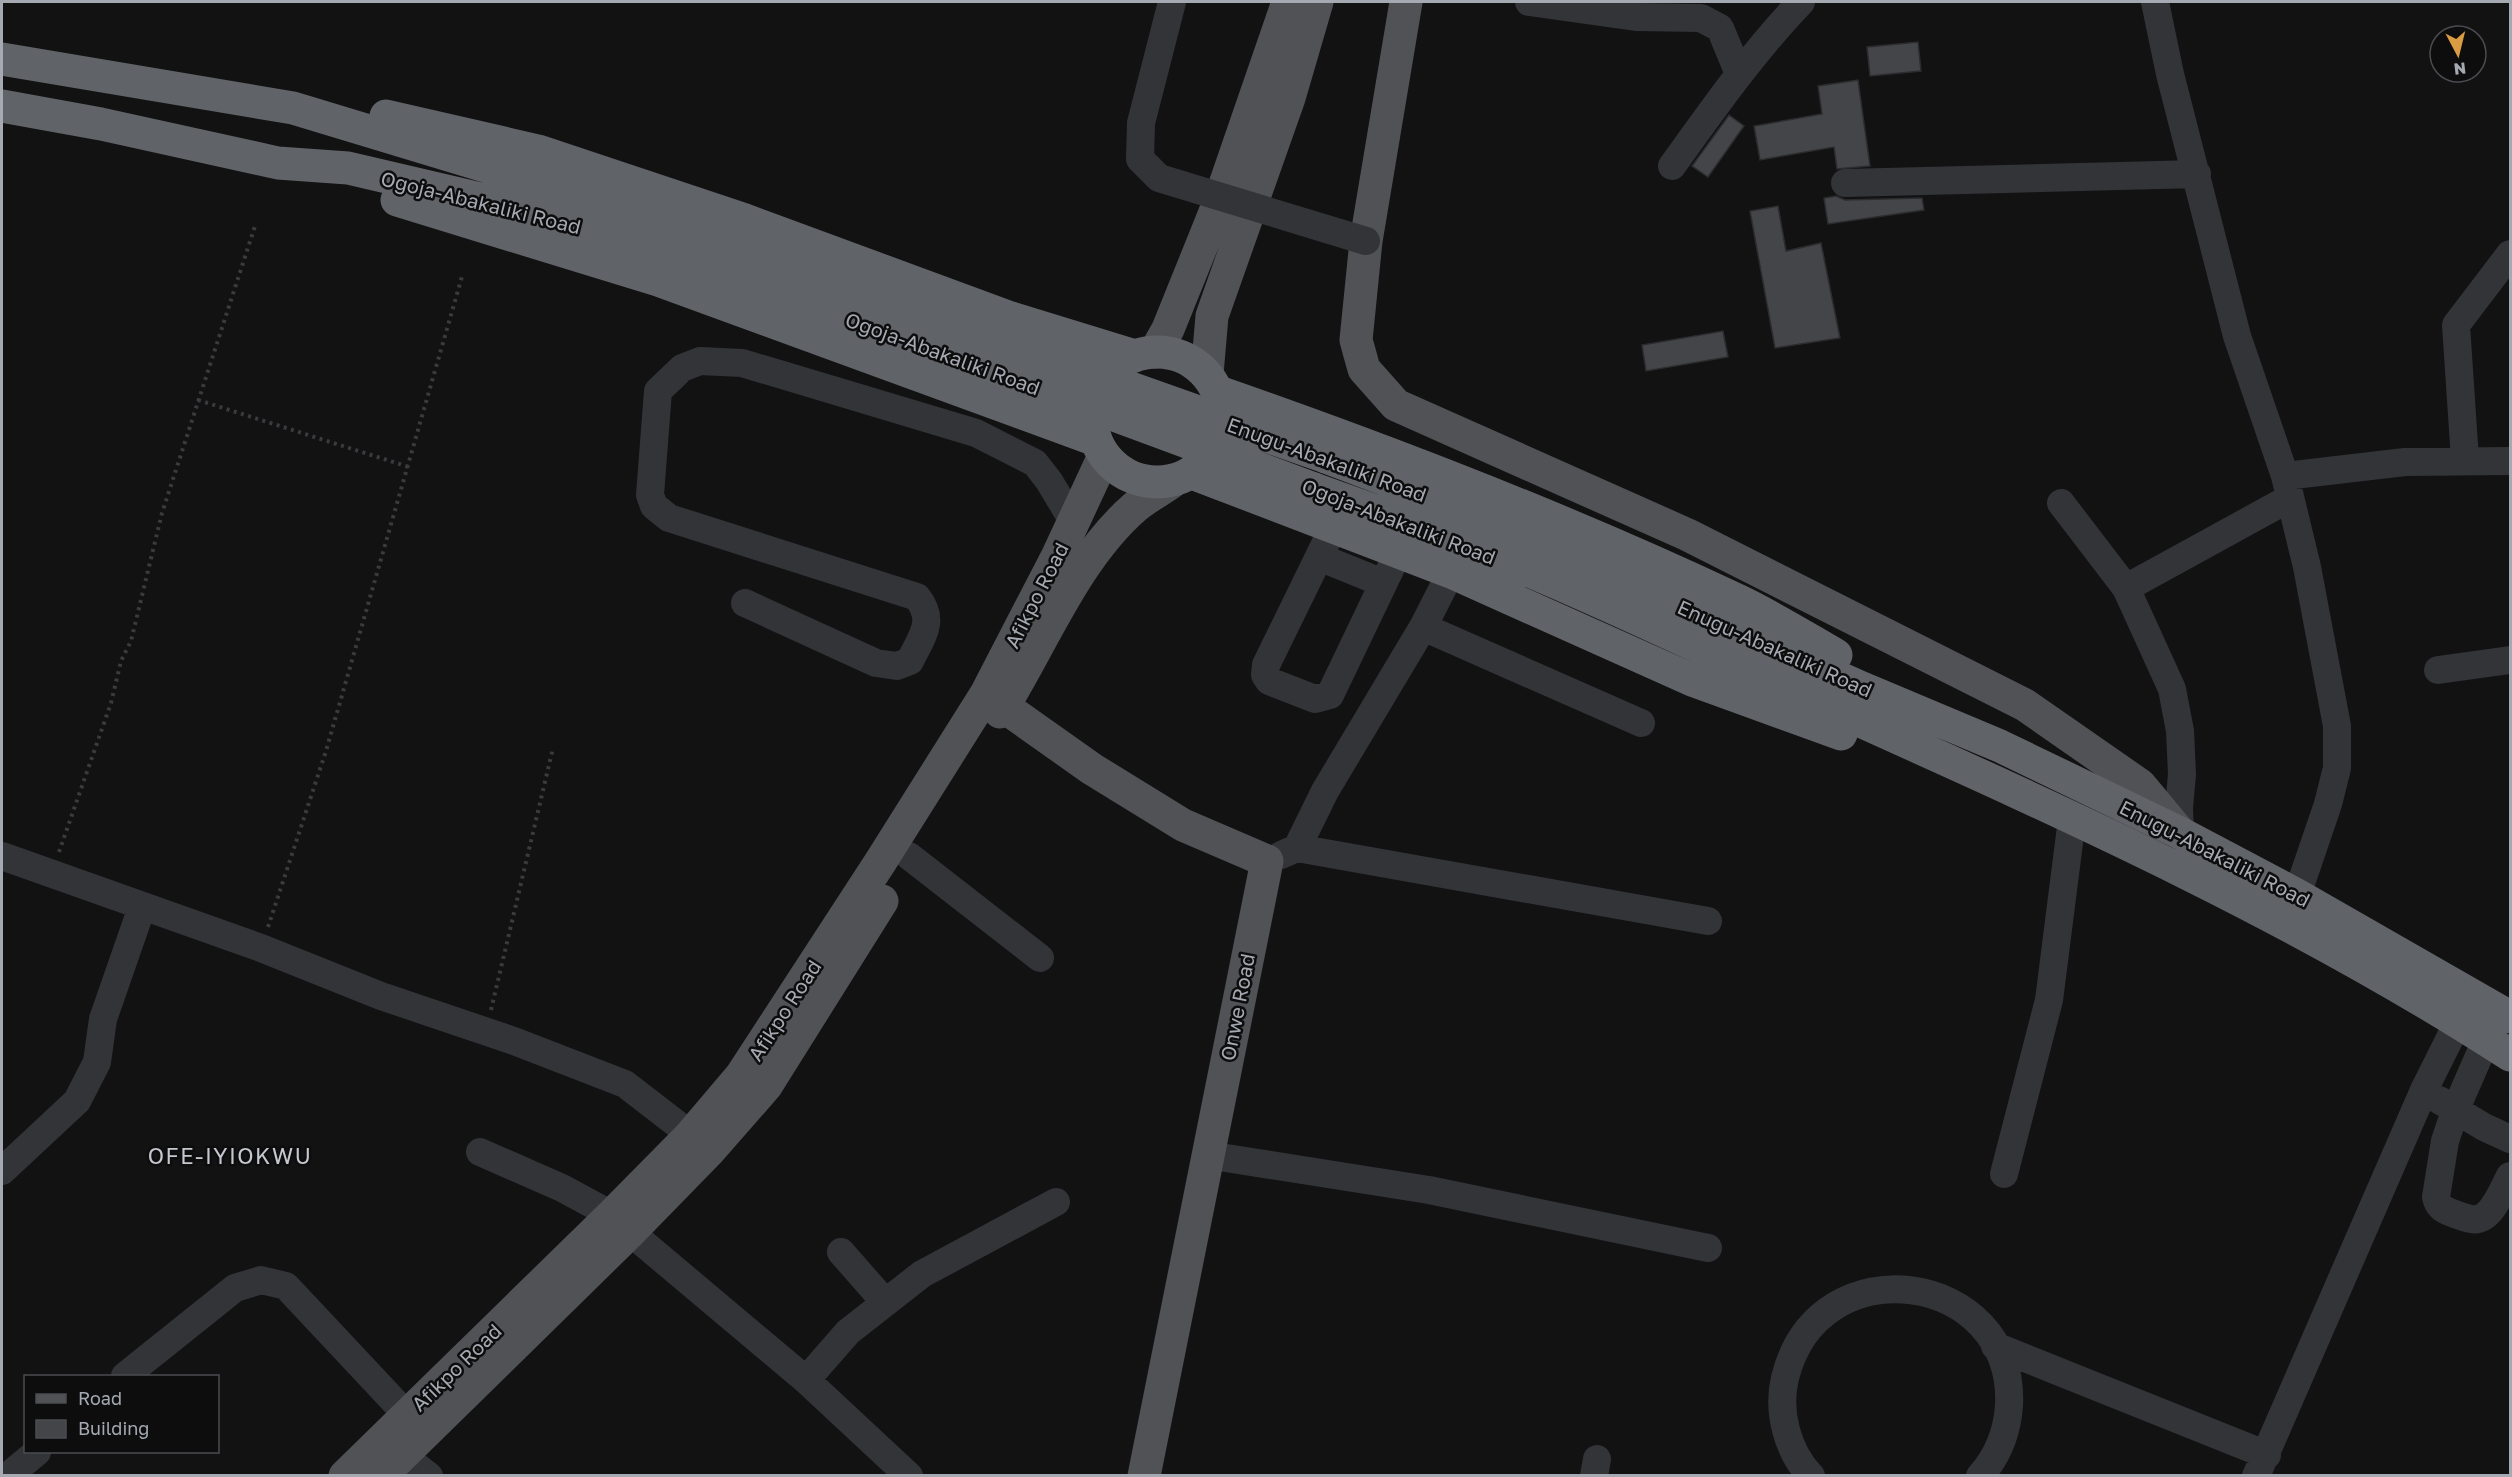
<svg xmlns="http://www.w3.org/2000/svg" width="2512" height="1477" font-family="'Golos Text',sans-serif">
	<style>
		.building { fill: #444548; stroke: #2c2c2f; stroke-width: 1.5 }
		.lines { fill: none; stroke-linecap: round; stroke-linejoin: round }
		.path { stroke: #393b3e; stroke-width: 4; stroke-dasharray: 3 4.5; stroke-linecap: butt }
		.minor { stroke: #333438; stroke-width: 28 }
		.major { stroke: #505256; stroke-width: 33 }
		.highway { stroke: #606368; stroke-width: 33 }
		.minor-bridge { stroke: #333438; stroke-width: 28 }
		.highway-bridge { stroke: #606368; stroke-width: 33 }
		.labels { text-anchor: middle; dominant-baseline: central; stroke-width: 5; stroke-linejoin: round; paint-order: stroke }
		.street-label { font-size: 20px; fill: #a5aab2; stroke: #0d0d0e }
		.quarter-label { font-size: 22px; letter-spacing: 1.5px; fill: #c5c8ce; stroke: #0d0d0e }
	</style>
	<rect width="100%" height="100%" fill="#121213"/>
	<path class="building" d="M1918,42L1921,71L1870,76L1867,47Z
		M1858,80L1870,166L1837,169L1834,147L1760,160L1754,126L1822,114L1818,86Z
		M1729,115L1744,126L1708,177L1692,166Z
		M1836,196L1845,200L1922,198L1924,210L1828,224L1824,198Z
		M1778,206L1786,251L1821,243L1840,338L1775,348L1750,211Z
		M1723,331L1728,357L1646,371L1642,345Z"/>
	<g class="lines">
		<path class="path" d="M198,400L409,467
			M59,852L111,703L121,661L131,641L162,513L255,226
			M268,927L326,751L463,273
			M491,1010L553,748"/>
		<path class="minor" d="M1529,2L1636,17L1701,18L1720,28L1739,74
			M2155,2L2170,74L2237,336L2285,476L2307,567L2337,726V768L2328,804L2297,895
			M1672,166C1713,109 1753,52 1801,2
			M1845,183L2197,174
			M2465,460L2456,325L2510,254
			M2285,476L2405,462L2510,461
			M2061,503L2126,588L2172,689L2180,731L2182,774L2179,808L2180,833
			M1333,528L1266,665L1265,675L1269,681L1315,699L1330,695L1398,553
			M1319,557L1383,583
			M2126,588L2290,498
			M745,603L876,663L897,666L910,661C922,636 936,621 917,597L669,518L654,506L650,495L658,391L682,368L700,361L742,363L976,433L1035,463L1049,481L1073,521
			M1423,627L1641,723
			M2438,670L2510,660
			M1297,848L1708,921
			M1281,855L1297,848L1325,791L1423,627L1451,572
			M2,856L261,948L381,996L514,1041L625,1084L708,1148
			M909,856L1040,958
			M2486,1040L2455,1111L2445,1141L2436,1197C2438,1207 2444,1210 2452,1213C2458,1215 2465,1218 2471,1219C2491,1223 2502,1190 2510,1176
			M2439,1100L2484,1127L2510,1139
			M480,1152L562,1188L612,1215
			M1207,1155L1429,1190L1708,1248
			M2,1171L77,1101L97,1062L103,1019L142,907
			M2004,1174L2049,1000L2072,819
			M630,1232L806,1380L909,1476
			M841,1252L884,1301
			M1995,1346L2267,1455
			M125,1376L235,1288L261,1280L286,1286L407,1415
			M806,1380L848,1332L922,1274L1056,1202
			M383,1445L402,1455L429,1476
			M8,1476L37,1452
			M1594,1476L1597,1459
			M1811,1476C1787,1451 1777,1411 1785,1378C1818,1242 2016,1271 2009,1406C2007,1432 1998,1456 1980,1476
			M2256,1476L2424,1090L2467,1004"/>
		<path class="major" d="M1406,2L1366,241L1356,340L1364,369L1396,405L1688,535L2025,705L2140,785L2180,833
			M1155,352L1168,329L1218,205L1288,2
			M1207,374L1212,316L1289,98L1317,2
			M986,694L1092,769L1183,825L1267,861L1144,1476
			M1000,712C1042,645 1075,559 1135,507C1147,497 1161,490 1173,481
			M345,1476L612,1215L691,1135L741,1076L881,861L986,694L1058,555L1104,456
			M381,1476L630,1232L710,1150L766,1086L882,901"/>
		<path class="highway" d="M2,59L293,108L617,206L811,271L1009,345
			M2,106L101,124L278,163L348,168L485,200L645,246L998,372
			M386,116L538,151L745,220L1008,317L1135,356
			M397,200L658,280L1096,440
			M1092 417a65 65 0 1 1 130 0a65 65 0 1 1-130 0Z
			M1219,392C1394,453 1568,520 1737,600C1771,616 1803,636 1836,655
			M1326,457L1466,510L1862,688L2000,746L2180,833L2297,895L2510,1017
			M1192,473L1451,572L1692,680L1841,734
			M1314,489C1360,506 1406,521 1452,539C1586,592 1716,656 1847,715C2074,817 2302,920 2510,1055"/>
		<path class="minor-bridge" d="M1172,2L1141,123L1140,159L1159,178L1366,241"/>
		<path class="highway-bridge" d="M1009,345L1326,457
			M998,372L1314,489"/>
	</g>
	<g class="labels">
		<g class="street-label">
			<text transform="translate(481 202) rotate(14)">Ogoja-Abakaliki Road</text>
			<text transform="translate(943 353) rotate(20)">Ogoja-Abakaliki Road</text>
			<text transform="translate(1327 459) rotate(20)">Enugu-Abakaliki Road</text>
			<text transform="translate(1399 521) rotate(21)">Ogoja-Abakaliki Road</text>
			<text transform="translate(1036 595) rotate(-63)">Afikpo Road</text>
			<text transform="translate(1775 648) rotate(24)">Enugu-Abakaliki Road</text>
			<text transform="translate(2215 853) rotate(27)">Enugu-Abakaliki Road</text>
			<text transform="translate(1237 1007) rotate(-79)">Onwe Road</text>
			<text transform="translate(784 1010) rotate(-57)">Afikpo Road</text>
			<text transform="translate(456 1367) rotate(-44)">Afikpo Road</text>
		</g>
		<g class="quarter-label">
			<text x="230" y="1155">OFE-IYIOKWU</text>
		</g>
	</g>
	<rect width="2512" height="1477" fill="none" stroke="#a5aab2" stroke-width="6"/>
	<rect x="24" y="1375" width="195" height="78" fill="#0d0d0e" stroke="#4a4c50" stroke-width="1.5"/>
	<rect x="36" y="1394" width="30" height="9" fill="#505256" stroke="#4a4c50" stroke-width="1.5"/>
	<text x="78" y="1405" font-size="18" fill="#a5aab2">Road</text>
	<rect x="36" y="1420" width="30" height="18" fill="#444548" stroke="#4a4c50" stroke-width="1.5"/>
	<text x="78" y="1435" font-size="18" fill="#a5aab2">Building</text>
	<g transform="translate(2458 54) rotate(173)"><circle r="28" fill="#0d0d0e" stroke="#4a4c50" stroke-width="1.5"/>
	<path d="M0-4.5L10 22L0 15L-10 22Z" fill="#d99c43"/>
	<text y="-9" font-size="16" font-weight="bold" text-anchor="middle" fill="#a5aab2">N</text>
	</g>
</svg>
